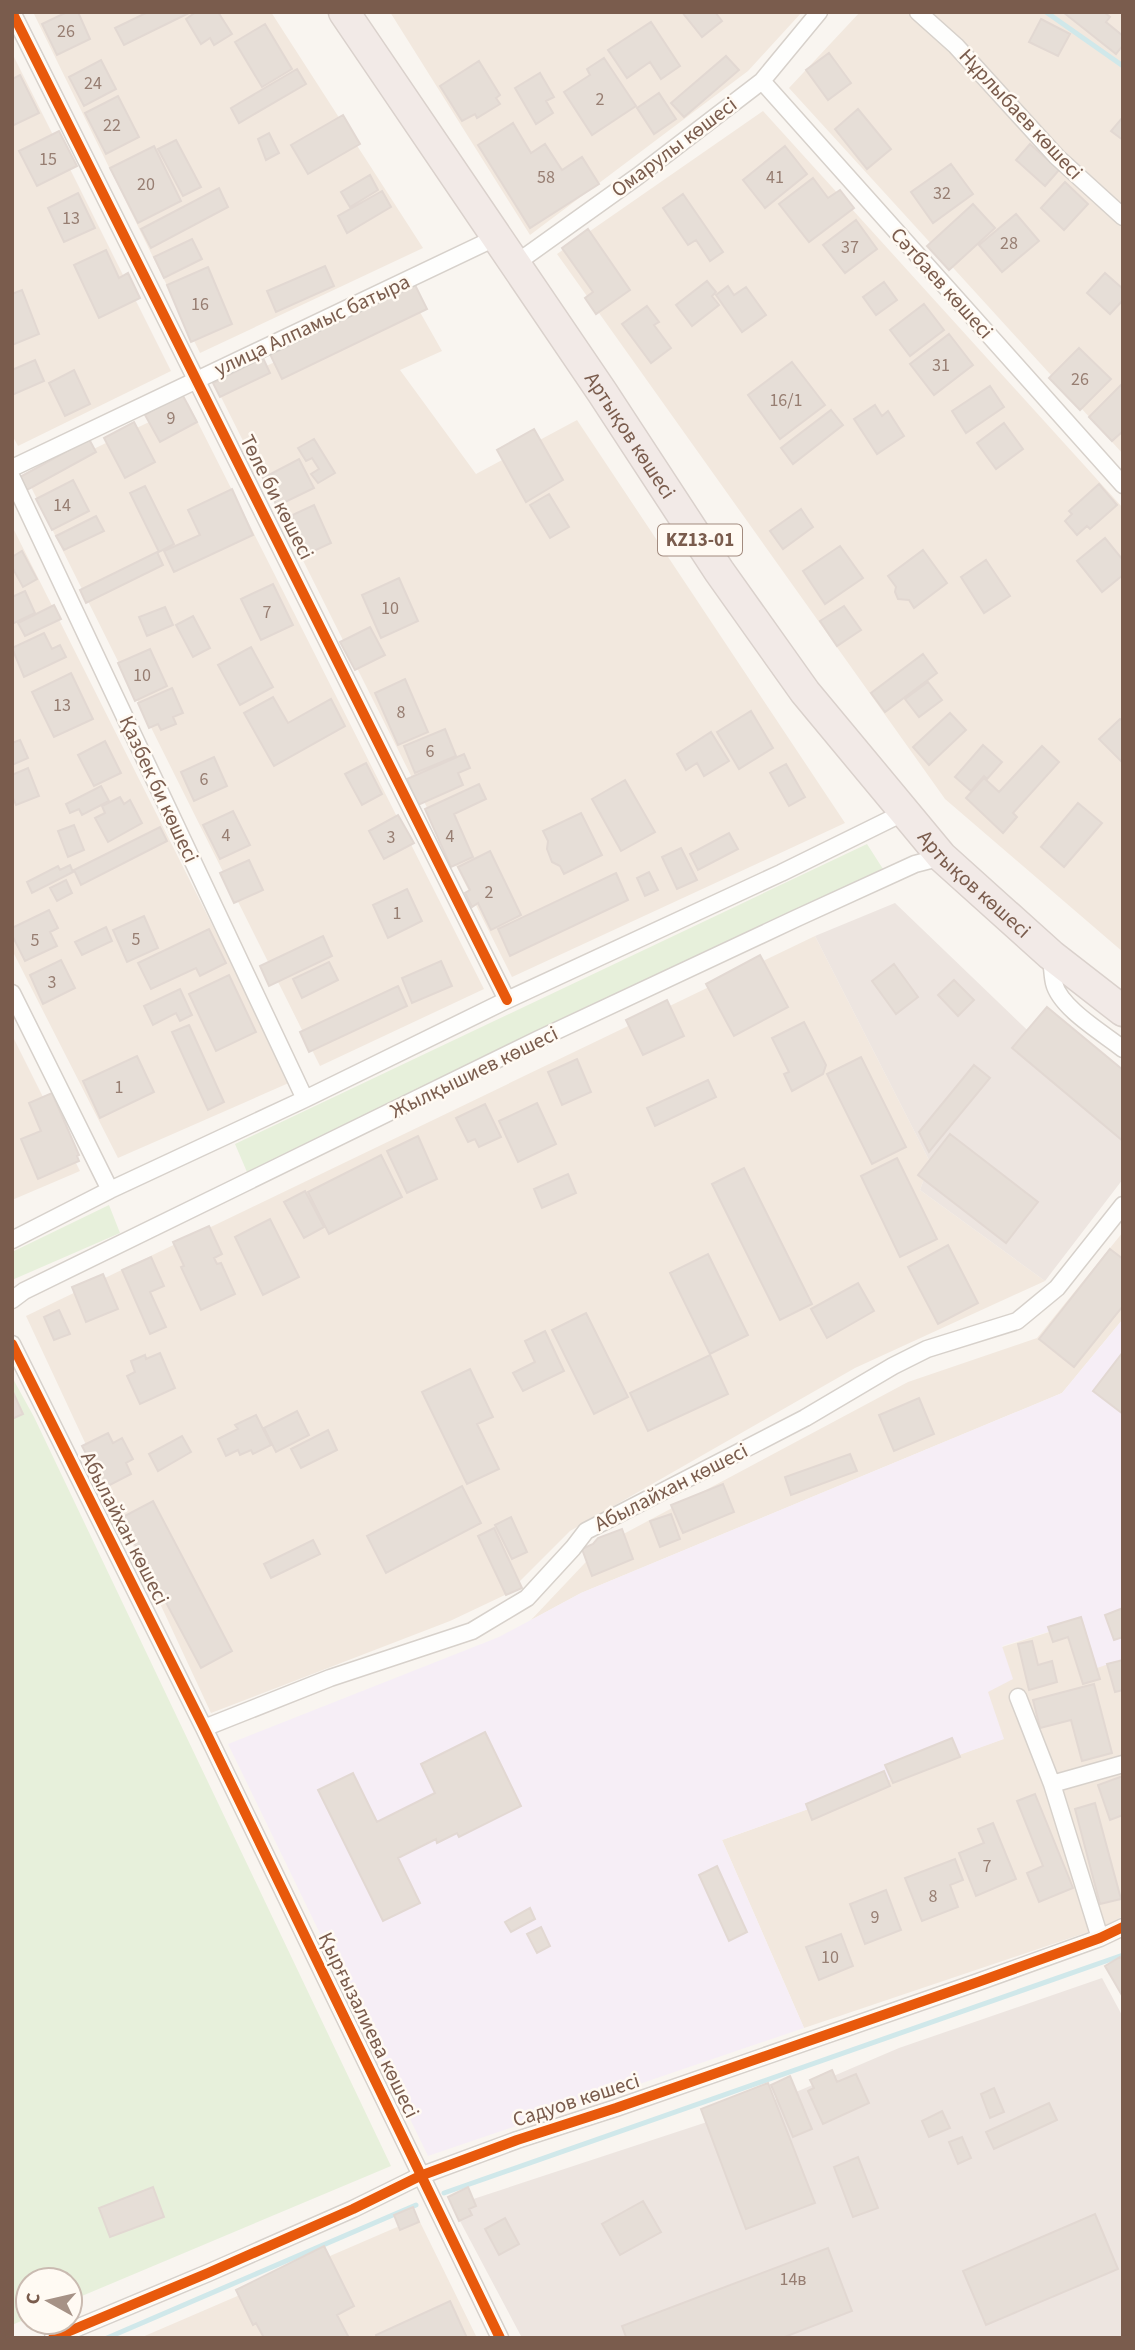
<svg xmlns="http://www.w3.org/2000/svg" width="1135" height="2350" font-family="'Source Sans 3',sans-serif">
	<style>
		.residential { fill: #f2e8de }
		.industrial { fill: #ede5e0 }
		.education { fill: #f6eef6 }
		.green { fill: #e7f0db }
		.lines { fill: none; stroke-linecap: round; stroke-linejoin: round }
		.stream { stroke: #d0e8ea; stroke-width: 5 }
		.building { fill: #e6ded7; stroke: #e2d8d2; stroke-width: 2 }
		.street-casing { stroke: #d7d1cb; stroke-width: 19 }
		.highway-casing { stroke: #dad1cc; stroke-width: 33 }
		.street { stroke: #fefefd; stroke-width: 16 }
		.highway { stroke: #f2eae7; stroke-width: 30 }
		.cycleway-casing { stroke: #fffaf3; stroke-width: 15 }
		.cycleway { stroke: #e8590c; stroke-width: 10 }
		.labels { text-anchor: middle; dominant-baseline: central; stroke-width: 5; stroke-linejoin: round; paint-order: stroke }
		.number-label { font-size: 18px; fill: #977e72 }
		.shield { fill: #fffaf3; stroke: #a28b7f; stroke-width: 2 }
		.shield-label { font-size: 19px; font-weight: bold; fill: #7a5c4d }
		.street-label { font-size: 21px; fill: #7a5c4d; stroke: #fffaf3 }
	</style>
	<rect width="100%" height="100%" fill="#f9f5f0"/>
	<path class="residential" d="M33,12H271L423,248L200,353Z
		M390,12H802L748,71L530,235Z
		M860,12H1123V454L789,88Z
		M12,53L171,371L18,446L12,435Z
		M763,111L1123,508V952L945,799L557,254Z
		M412,298L442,351L400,370L476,474L577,420L845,823L512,977L217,389Z
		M188,403L484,989L320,1066L28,481Z
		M12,526L291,1082L118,1158L12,950Z
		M815,936L930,1162L920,1190L1045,1281L855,1368L570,1531L507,1594L450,1621L211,1713L26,1316Z
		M12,1035L80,1171L12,1200Z
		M1123,1232V1319L1062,1393L581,1593L531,1620L601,1546L908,1382L1037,1338Z
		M1084,1621L1097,1667L1123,1659V1916L1103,1927L804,2028L722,1840L1003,1739L987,1692L1002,1647Z
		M418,2218L477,2338H140Z"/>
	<path class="industrial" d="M895,903L1123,1122V1179L1045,1281L920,1190L930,1162L815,936Z
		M1102,1978L1123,2017V2338H522L452,2206L789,2095L899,2048Z"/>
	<path class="education" d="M1123,1319V1659L1097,1668L1083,1621L1002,1646L1013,1679L988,1692L1004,1739L722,1840L804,2028L428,2156L228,1744L499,1637L581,1593L1062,1393Z"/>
	<path class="green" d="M867,844L883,869L247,1172L235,1144Z
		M109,1205L120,1233L12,1280V1252Z
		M12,1377L34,1417L391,2166L70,2301V2280H28V2318L12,2325Z"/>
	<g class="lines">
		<path class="stream" d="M1046,12L1123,66
			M444,2193L1123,1955
			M107,2338L416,2205"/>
	</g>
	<path class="building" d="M67,12H78L90,39L57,55L42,24Z
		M148,12H191L124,45L115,28Z
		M196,12H218L232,34L214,45L210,38L201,44L186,19Z
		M682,12H715L722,21L702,37Z
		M1063,12H1104L1110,17L1106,22L1123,36V45L1116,54Z
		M1041,19L1070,34L1058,56L1029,42Z
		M651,22L680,66L661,79L650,62L627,78L608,50Z
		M265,24L292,69L262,87L235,42Z
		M829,53L851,83L828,100L806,70Z
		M726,56L739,70L684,117L671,103Z
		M604,58L636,106L592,135L564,92L590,75L587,69Z
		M101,60L116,89L84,106L69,77Z
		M479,61L500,95L496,98L500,104L477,118L475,114L462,121L440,86Z
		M297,69L306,84L239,123L231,108Z
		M540,73L554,97L546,101L553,113L536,124L515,88Z
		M20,75L39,113L12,126V79Z
		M659,93L676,119L654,134L637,108Z
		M118,96L139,137L106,154L85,113Z
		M858,109L891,149L867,169L835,129Z
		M343,115L360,144L308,174L291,145Z
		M1123,117V140L1111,131Z
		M513,123L531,153L545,144L562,170L582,157L599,184L530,228L478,145Z
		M59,131L77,166L37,186L19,151Z
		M269,133L279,153L266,160L258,139Z
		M176,140L201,187L183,196L158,149Z
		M1030,144L1059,170L1045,186L1016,160Z
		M154,146L181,201L138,223L110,168Z
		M785,146L807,174L765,208L743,180Z
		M951,164L973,194L933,223L911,192Z
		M370,175L378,190L350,207L341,192Z
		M813,178L828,198L840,190L854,208L809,242L779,204Z
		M1065,182L1088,204L1064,230L1041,208Z
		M219,188L228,207L151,248L141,229Z
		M382,191L391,207L347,233L338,216Z
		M78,193L95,228L64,242L48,208Z
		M683,194L723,252L710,261L696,240L688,245L663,208Z
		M973,204L995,228L949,270L927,246Z
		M1016,214L1039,241L1002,272L979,245Z
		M856,220L877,249L845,273L823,245Z
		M588,229L630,290L596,314L585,298L593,292L562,248Z
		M192,239L202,259L164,278L154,257Z
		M106,250L119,278L128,273L140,298L99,318L74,265Z
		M325,266L334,286L276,312L267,291Z
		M208,267L232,324L191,342L167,285Z
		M1105,273L1123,289V300L1110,314L1087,293Z
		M413,281L427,309L282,379L268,350Z
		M707,281L716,292L712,296L719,305L692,326L676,305Z
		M884,282L897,300L876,315L863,297Z
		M728,286L734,295L746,287L766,315L742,332L716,295Z
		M22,290L39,334L12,345V294Z
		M924,304L944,330L910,356L890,330Z
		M647,306L659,322L654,325L671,348L651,363L622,324Z
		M949,334L973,365L934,395L910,364Z
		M1079,348L1111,379L1080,410L1049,378Z
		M263,358L270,373L220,397L213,383Z
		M35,360L44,381L12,395V370Z
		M792,362L825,405L780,439L748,395Z
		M74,370L90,404L65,416L49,383Z
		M1121,385L1123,387V431L1112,441L1089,417Z
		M990,386L1004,407L966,433L952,411Z
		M182,394L197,422L160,442L145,415Z
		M875,405L882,416L888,411L904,436L877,454L854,419Z
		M831,410L843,425L793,464L781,448Z
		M134,422L155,462L125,478L104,438Z
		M1004,423L1023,449L996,469L977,443Z
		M534,429L563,480L526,502L497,450Z
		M89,439L96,452L27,490L20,477Z
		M314,439L335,473L318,483L311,474L319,469L312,458L306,461L298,448Z
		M299,459L314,488L277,506L263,478Z
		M73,480L89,511L52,530L36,499Z
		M1099,484L1117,505L1090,529L1087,526L1077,535L1065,521L1072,514L1069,511Z
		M145,486L174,544L159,552L130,493Z
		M232,489L253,535L174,572L164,551L200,535L188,510Z
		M549,494L569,527L550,538L530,505Z
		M314,505L331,543L301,557L284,519Z
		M801,509L813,527L783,549L770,531Z
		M96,516L104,531L64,550L56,536Z
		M1105,538L1123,560V575L1102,592L1077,561Z
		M840,546L863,578L825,604L803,571Z
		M923,550L947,583L914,608L909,600L898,599L895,592L896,587L888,576Z
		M22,551L37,579L23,587L12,567V557Z
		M157,552L163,565L86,603L80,590Z
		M986,560L1010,596L984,613L961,577Z
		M399,578L418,621L381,638L362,595Z
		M273,584L293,625L261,640L241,599Z
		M25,591L35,613L12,624V597Z
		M54,605L61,619L25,636L18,623Z
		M844,606L861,630L837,646L820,621Z
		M165,607L173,625L147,636L139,617Z
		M193,616L210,648L193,657L176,625Z
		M370,627L385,655L355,670L340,642Z
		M44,633L52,649L60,645L66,657L24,677L12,648Z
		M251,647L273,687L240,705L218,665Z
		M150,649L167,686L135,701L118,663Z
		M923,654L937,673L885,712L871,693Z
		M71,673L93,719L54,737L32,692Z
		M405,679L428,732L398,745L375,693Z
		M928,682L942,700L919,717L905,699Z
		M172,688L183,713L173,717L176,724L161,730L158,724L149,728L138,703Z
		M273,697L288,723L331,699L345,726L274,766L244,713Z
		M751,711L773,748L739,769L717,732Z
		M950,713L966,730L929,765L913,747Z
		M1120,719L1123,721V763L1099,739Z
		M445,729L456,756L415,773L404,746Z
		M711,732L729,761L704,776L697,763L686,770L677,754Z
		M20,740L28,758L12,765V743Z
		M105,741L121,773L94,786L78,755Z
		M983,745L1002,762L987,779L984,776L971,791L955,777Z
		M1042,746L1059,762L1013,813L1017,817L1003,833L966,798L984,778L999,792Z
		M464,754L470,768L458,773L463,785L418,805L407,779Z
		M214,757L227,786L194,801L181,772Z
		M366,763L382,794L362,805L345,774Z
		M786,764L805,797L789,806L770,773Z
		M28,768L39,796L16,805L12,796V775Z
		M625,780L655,832L621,851L592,799Z
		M479,784L486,799L454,814L473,857L451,867L425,809Z
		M101,786L109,801L82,815L79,809L70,813L66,804Z
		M120,797L124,804L130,800L142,823L108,842L95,818L105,813L102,806Z
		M1078,803L1102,823L1064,867L1041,847Z
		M233,811L250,845L220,859L203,825Z
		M581,813L602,855L564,874L560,866L552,862L547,849L548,841L543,831Z
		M398,815L414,843L384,859L369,831Z
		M74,825L84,850L68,857L58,831Z
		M160,827L167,841L81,885L74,870Z
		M729,833L738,849L698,870L690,854Z
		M681,848L697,880L677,889L662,857Z
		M490,851L521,915L491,930L478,903L472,907L465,893L470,890L458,867Z
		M249,860L263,890L234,903L220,873Z
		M70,865L73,872L32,893L27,882L58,866L60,870Z
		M649,872L658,890L645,896L637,878Z
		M616,873L628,900L510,956L498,929Z
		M66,880L72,893L57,901L50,888Z
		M407,889L422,921L388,938L373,905Z
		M49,910L58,928L50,932L57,946L25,961L12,935V928Z
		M144,916L158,948L127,962L113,930Z
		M106,927L112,941L82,955L75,942Z
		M209,929L226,963L200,976L196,968L151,989L138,963Z
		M323,936L332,956L269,986L260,966Z
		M760,955L788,1007L734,1036L706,984Z
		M61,960L75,988L43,1004L30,975Z
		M441,961L452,986L412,1003L402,978Z
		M329,962L338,980L302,998L293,979Z
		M894,964L918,997L896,1014L872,981Z
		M229,975L256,1032L216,1051L189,994Z
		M954,980L974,1000L958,1016L938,995Z
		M398,986L407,1006L309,1052L300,1032Z
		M180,989L192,1015L180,1021L176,1013L153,1025L144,1006Z
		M667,1000L684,1036L643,1055L626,1020Z
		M1047,1007L1123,1070V1141L1012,1048Z
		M804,1022L826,1065L823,1074L792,1091L784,1074L789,1072L772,1038Z
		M189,1025L224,1102L208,1110L172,1032Z
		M137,1056L154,1092L100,1118L83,1081Z
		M861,1057L906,1147L872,1164L827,1074Z
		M577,1059L591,1092L562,1105L548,1072Z
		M974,1065L990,1078L929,1152L919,1132Z
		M708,1080L716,1097L655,1126L647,1108Z
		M52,1093L79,1155L77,1156L79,1161L38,1179L21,1139L41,1131L29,1103Z
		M537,1103L556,1144L518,1162L499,1121Z
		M485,1104L501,1137L479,1147L475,1139L468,1142L456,1118Z
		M950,1134L1038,1202L1006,1243L918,1175Z
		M418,1136L437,1179L407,1193L387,1151Z
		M381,1155L402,1197L329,1234L308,1192Z
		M897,1158L937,1239L900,1257L861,1176Z
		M744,1168L812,1304L780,1320L712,1184Z
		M568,1174L576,1193L542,1208L534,1189Z
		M305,1191L324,1227L304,1238L284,1202Z
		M270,1219L299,1277L263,1295L235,1237Z
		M209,1226L222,1254L214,1258L217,1264L221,1263L235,1294L201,1310L181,1267L184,1266L173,1242Z
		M948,1245L978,1303L938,1324L908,1267Z
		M1110,1249L1123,1259V1306L1074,1367L1039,1339Z
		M708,1254L748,1335L710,1354L670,1273Z
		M151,1257L164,1286L150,1292L166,1327L150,1334L122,1270Z
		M103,1274L118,1309L86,1322L72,1287Z
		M858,1283L874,1311L827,1338L811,1309Z
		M59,1310L70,1334L54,1340L44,1317Z
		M586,1313L628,1397L594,1414L552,1330Z
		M545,1331L564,1371L523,1391L513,1373L535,1362L525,1341Z
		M1123,1352V1414L1093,1391Z
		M160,1353L175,1388L140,1404L127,1376L135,1372L131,1361L145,1355L146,1359Z
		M710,1355L728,1394L648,1431L630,1393Z
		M470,1369L493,1417L477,1424L499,1469L467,1484L422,1392Z
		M12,1390L23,1414L12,1419Z
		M919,1398L934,1434L894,1451L879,1415Z
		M297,1411L309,1435L276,1452L264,1428Z
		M256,1415L271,1445L253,1454L251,1450L240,1455L238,1450L226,1456L218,1439L238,1429L235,1425Z
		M328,1430L337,1450L301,1468L291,1449Z
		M108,1433L113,1443L122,1438L133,1459L126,1463L131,1474L104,1488L82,1446Z
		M182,1436L191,1452L158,1471L149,1454Z
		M850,1454L857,1471L791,1495L785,1477Z
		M723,1484L734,1512L683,1533L671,1505Z
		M462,1486L481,1523L386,1573L367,1536Z
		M153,1501L232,1651L201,1668L121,1518Z
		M671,1514L680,1539L660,1547L650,1521Z
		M511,1517L527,1552L512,1559L495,1525Z
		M494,1528L522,1588L506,1595L478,1536Z
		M622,1529L633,1559L592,1576L582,1549L593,1544L598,1538Z
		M313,1540L320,1554L271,1578L264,1564Z
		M1123,1608V1637L1114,1640L1105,1615Z
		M1081,1617L1100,1679L1083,1684L1068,1637L1053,1642L1048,1627Z
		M1032,1641L1038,1665L1052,1661L1057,1682L1029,1690L1018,1644Z
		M1123,1660V1690L1115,1692L1107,1664Z
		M1094,1684L1112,1753L1082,1761L1071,1720L1040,1728L1033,1700Z
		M485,1732L521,1806L459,1837L457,1833L437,1843L436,1839L398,1858L420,1903L383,1921L318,1790L353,1773L377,1822L435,1793L421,1764Z
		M952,1738L960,1757L893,1783L885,1765Z
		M884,1771L890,1786L812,1820L806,1804Z
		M1123,1776V1815L1110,1820L1098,1785Z
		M1035,1794L1073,1888L1039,1902L1027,1873L1043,1866L1017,1801Z
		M1095,1803L1121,1899L1100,1904L1075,1809Z
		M993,1823L1016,1879L976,1896L959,1853L984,1843L978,1829Z
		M955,1859L963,1880L950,1885L958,1907L922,1921L905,1878Z
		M717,1866L747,1932L729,1941L699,1875Z
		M886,1890L901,1930L865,1944L850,1904Z
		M530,1908L535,1919L511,1932L505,1922Z
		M541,1927L550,1946L537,1953L527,1934Z
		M841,1934L853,1966L819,1980L806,1947Z
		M1120,1957L1123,1961V1997L1105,1966Z
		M832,2070L837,2082L856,2074L869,2103L823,2124L808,2091L814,2088L810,2080Z
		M790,2076L812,2129L793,2137L771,2085Z
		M768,2083L815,2203L746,2229L701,2109Z
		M994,2088L1004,2112L990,2118L981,2094Z
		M1049,2103L1057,2120L994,2149L986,2132Z
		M942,2111L950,2128L929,2137L922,2121Z
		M962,2137L971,2158L958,2164L949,2142Z
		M858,2157L878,2208L853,2217L834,2167Z
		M153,2187L164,2217L110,2237L99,2208Z
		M468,2187L476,2206L469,2209L472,2215L459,2221L448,2197Z
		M643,2201L661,2232L620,2255L602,2224Z
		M413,2207L419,2222L400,2230L394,2215Z
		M1095,2214L1118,2269L986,2325L963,2271Z
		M505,2218L519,2244L499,2255L485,2229Z
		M324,2246L354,2306L337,2315L349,2338H264L256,2323L253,2325L236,2290Z
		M828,2248L852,2311L782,2338H623L626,2337L622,2326Z
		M450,2301L467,2338H377L376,2335Z"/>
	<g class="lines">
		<g class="street-casing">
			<path id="street" d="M12,12L507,1000
				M918,12L956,46L1057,157L1123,217
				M762,81L1123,485
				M515,264L638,176L762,81L819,12
				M12,468L497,237
				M12,478L305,1099
				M1051,955C1052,964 1052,974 1054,983C1060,1008 1103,1033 1123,1049
				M12,993L110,1190
				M12,1240L110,1190L305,1099L507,1000L781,873L903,813
				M12,1300L24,1291L539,1039L797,918L915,864L942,857
				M12,1344L204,1728L500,2338
				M1018,1697L1052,1784L1100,1938
				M204,1728L330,1678L472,1631L527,1598L573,1548L586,1531L805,1418L893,1366L927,1349L1017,1321L1057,1288L1123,1205
				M1052,1784L1123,1764
				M53,2338L208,2273L353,2209L420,2176L517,2140L616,2108L978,1982L1100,1938L1123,1927"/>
		</g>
		<g class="highway-casing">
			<g id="highway">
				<path id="s1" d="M344,12L602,392L719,571L805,692L942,857L1051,955L1123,1011"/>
			</g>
		</g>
		<use href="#street" class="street"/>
		<use href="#highway" class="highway"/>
		<g class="cycleway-casing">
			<path id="cycleway" d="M12,12L507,1000
				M12,1344L204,1728L500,2338
				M53,2338L208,2273L353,2209L420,2176L517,2140L616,2108L978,1982L1100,1938L1123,1927"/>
		</g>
		<use href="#cycleway" class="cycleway"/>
	</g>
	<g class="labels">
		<g class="number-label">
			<text x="66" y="31">26</text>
			<text x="93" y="83">24</text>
			<text x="600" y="99">2</text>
			<text x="112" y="125">22</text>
			<text x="48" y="159">15</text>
			<text x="546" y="177">58</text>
			<text x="775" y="177">41</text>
			<text x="146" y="184">20</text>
			<text x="942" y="193">32</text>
			<text x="71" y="218">13</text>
			<text x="1009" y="243">28</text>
			<text x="850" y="247">37</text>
			<text x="200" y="304">16</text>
			<text x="941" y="365">31</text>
			<text x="1080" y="379">26</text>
			<text x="786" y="400">16/1</text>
			<text x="171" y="418">9</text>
			<text x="62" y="505">14</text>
			<text x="390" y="608">10</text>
			<text x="267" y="612">7</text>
			<text x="142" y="675">10</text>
			<text x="62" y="705">13</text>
			<text x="401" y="712">8</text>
			<text x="430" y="751">6</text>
			<text x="204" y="779">6</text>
			<text x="226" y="835">4</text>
			<text x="450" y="836">4</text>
			<text x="391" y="837">3</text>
			<text x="489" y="892">2</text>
			<text x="397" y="913">1</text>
			<text x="136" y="939">5</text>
			<text x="35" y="940">5</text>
			<text x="52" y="982">3</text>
			<text x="119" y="1087">1</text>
			<text x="987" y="1866">7</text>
			<text x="933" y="1896">8</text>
			<text x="875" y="1917">9</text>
			<text x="830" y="1957">10</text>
			<text x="793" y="2279">14в</text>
		</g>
		<rect class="shield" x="658" y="524.5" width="84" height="31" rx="5"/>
		<g class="shield-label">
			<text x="700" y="540">KZ13-01</text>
		</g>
		<g class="street-label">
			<text transform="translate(1021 114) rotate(47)">Нұрлыбаев көшесі</text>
			<text transform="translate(674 147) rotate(-37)">Омарулы көшесі</text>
			<text transform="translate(942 283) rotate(48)">Сәтбаев көшесі</text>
			<text transform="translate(312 325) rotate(-25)">улица Алпамыс батыра</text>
			<text stroke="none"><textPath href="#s1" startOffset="511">Артықов көшесі</textPath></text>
			<text transform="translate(277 497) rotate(63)">Төле би көшесі</text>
			<text transform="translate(159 789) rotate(65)">Қазбек би көшесі</text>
			<text stroke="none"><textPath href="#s1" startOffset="1078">Артықов көшесі</textPath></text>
			<text transform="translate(474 1072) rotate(-26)">Жылқышиев көшесі</text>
			<text transform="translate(671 1487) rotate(-27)">Абылайхан көшесі</text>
			<text transform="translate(125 1528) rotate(63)">Абылайхан көшесі</text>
			<text transform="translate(369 2025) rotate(64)">Қырғызалиева көшесі</text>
			<text transform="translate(576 2100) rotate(-18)">Садуов көшесі</text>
		</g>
	</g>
	<rect width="1135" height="2350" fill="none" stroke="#7a5c4d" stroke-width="28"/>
	<g transform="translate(49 2301) rotate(278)"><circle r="33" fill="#fffaf3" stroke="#cabbb1" stroke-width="2"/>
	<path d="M0-5L12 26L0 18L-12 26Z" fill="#a69286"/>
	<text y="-10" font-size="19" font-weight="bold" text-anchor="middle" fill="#7a5c4d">С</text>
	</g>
</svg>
